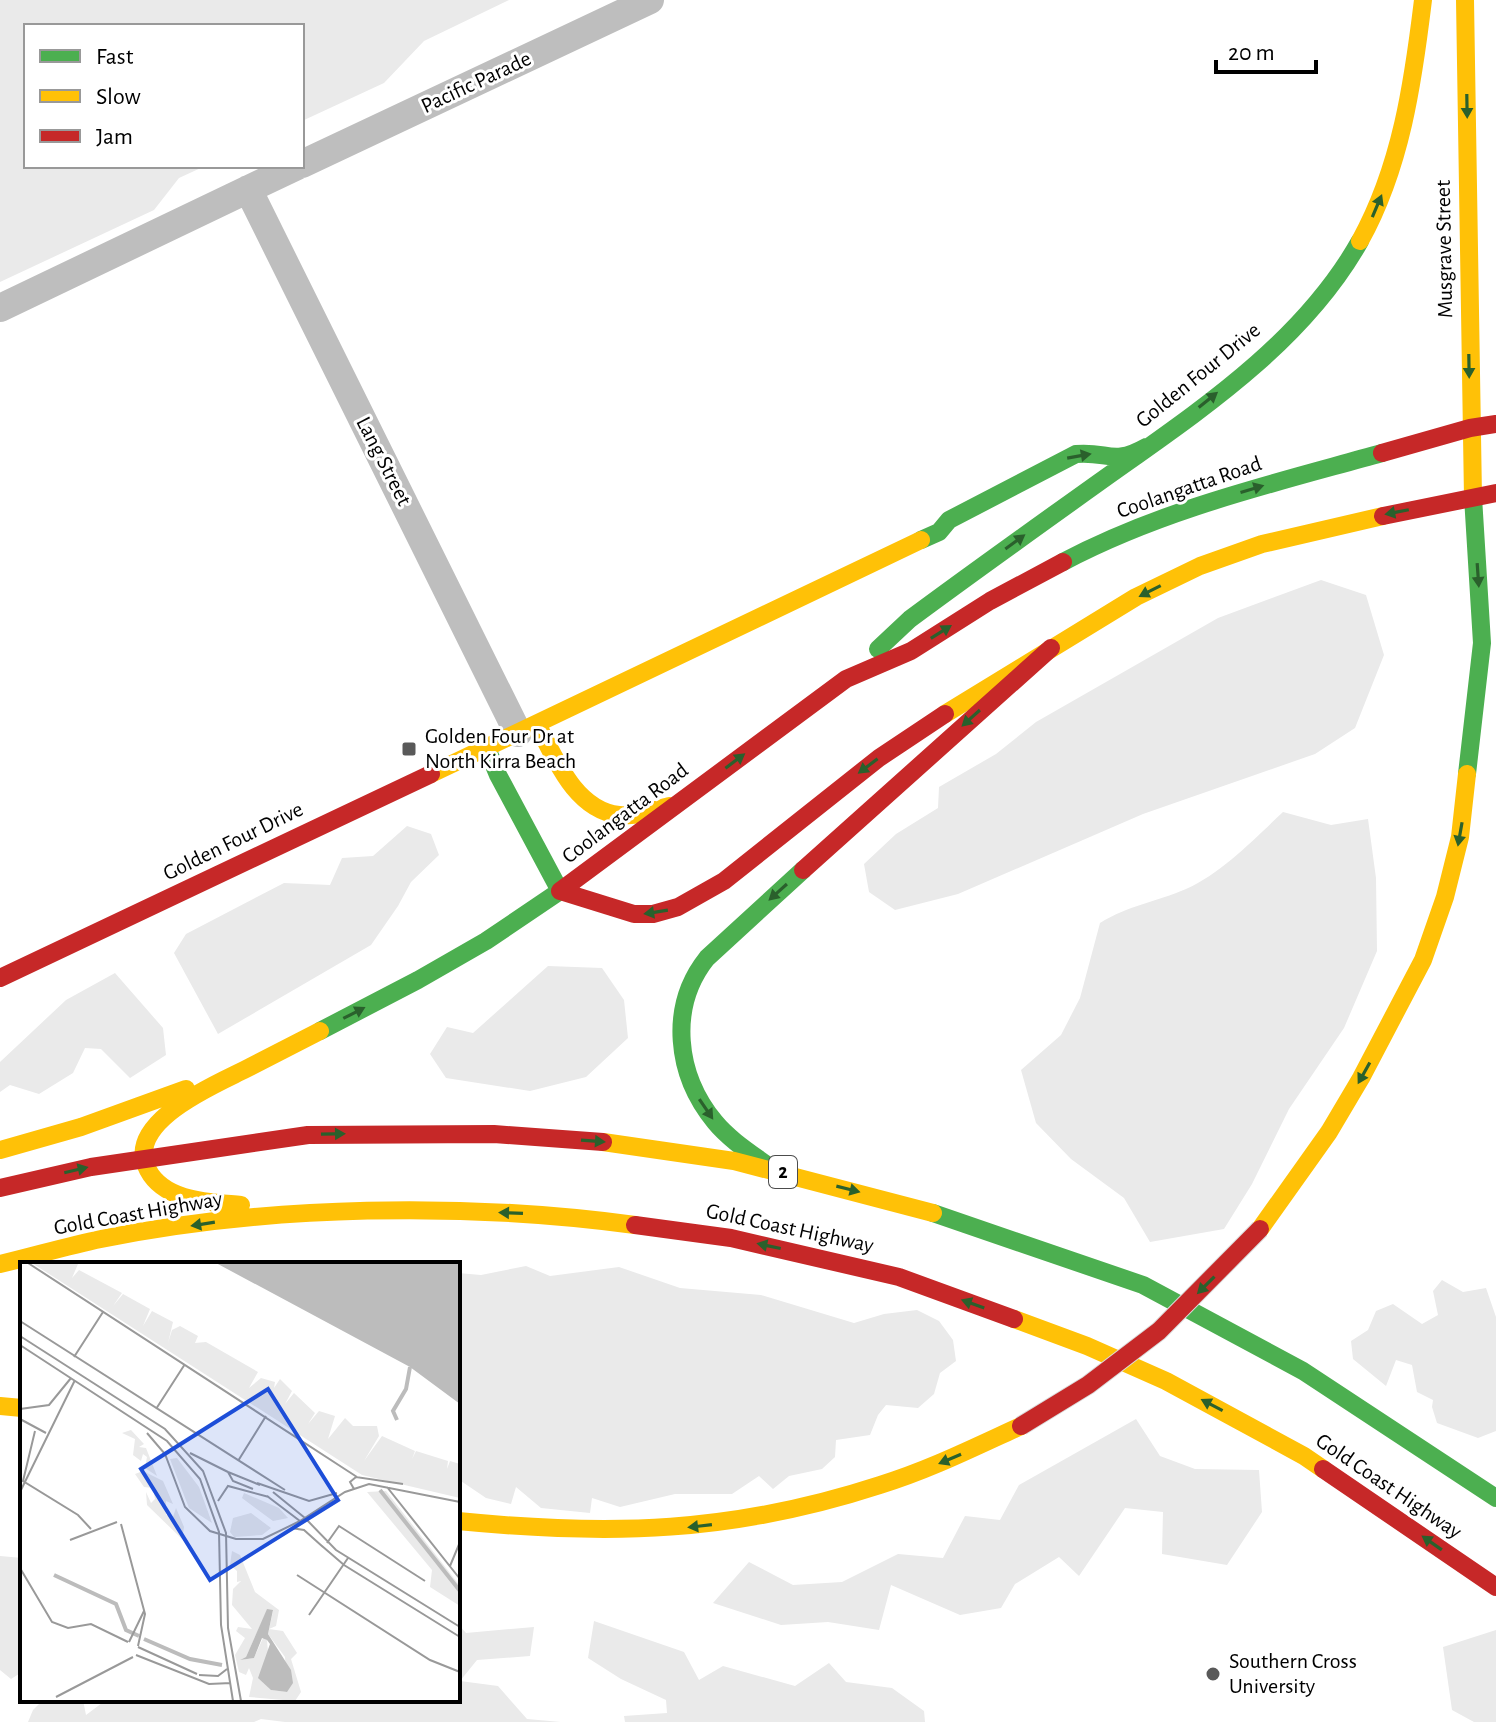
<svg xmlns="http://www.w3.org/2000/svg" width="1496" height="1722" font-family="'Alegreya Sans',sans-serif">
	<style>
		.green { fill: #eaeaea }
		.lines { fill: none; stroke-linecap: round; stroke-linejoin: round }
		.street { stroke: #bebebe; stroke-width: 28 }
		.fast { stroke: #4caf50; stroke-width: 18 }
		.slow { stroke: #ffc107; stroke-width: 18 }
		.jam { stroke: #c62828; stroke-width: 18 }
		.jam-bridge-casing { stroke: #dbdbdb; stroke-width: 20; stroke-linecap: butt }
		.jam-bridge { stroke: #c62828; stroke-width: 18 }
		.oneway { fill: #2a602c }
		.poi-dot { fill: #595959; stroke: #fff; stroke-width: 3 }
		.labels { text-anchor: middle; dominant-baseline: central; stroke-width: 6; stroke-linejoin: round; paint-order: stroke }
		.shield { fill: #fff; stroke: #4c4c4c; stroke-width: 2 }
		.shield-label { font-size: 20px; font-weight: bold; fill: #000 }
		.street-label { font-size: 22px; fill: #000; stroke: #fff }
		.poi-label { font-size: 22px; fill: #000; stroke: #fff; text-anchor: start }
		.inset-river { fill: none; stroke: #bcbcbc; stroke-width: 4 }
		.inset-road { fill: none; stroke: #999; stroke-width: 2 }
		.view { fill: #1d4ed8; fill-opacity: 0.15; stroke: #1d4ed8; stroke-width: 4 }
		.inset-edge { fill: none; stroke: #000; stroke-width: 4 }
	</style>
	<rect width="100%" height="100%" fill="#fff"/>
	<path class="green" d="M0,0H509L424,41L384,83L302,121V26H26V166H205L179,178L154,210L0,282Z
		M1321,580L1366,595L1384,655L1355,728L1315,754L1143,814L958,894L895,910L869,892L864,864L896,834L938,808L939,787L996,754L1036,722L1218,618Z
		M1283,812L1331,825L1368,819L1376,878L1377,951L1344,1028L1289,1109L1252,1184L1224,1229L1150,1242L1124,1198L1071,1159L1036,1123L1021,1070L1061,1035L1080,998L1100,923C1129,905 1156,902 1186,889C1223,872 1254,839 1283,812Z
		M407,826L431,834L439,855L411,882L398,906L371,945L218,1034L174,953L186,934L284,883L330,885L342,858L373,856Z
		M548,966L602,968L624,1000L628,1038L586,1077L530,1091L446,1078L430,1054L447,1027L473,1033Z
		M115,973L163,1028L166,1055L130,1078L101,1049L85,1048L73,1073L39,1094L10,1085L0,1092V1062L66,1000Z
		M526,1266L550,1276L619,1267L680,1288L761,1295L854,1323L884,1314L917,1310L939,1321L953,1340L956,1361L940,1373L934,1394L918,1408L886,1405L878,1415L870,1435L836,1440L835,1457L822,1469L789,1476L773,1489L759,1476L732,1494H675L620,1507L592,1498L590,1513L541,1508L516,1487L511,1504L486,1498L458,1479V1273L481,1275Z
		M1442,1280L1463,1292L1486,1288L1496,1317V1431L1478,1438L1437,1423L1432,1407L1433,1400L1417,1392L1412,1365L1396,1360L1386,1386L1353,1359L1351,1341L1368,1330L1376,1311L1393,1304L1422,1324L1438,1315L1433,1291Z
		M1136,1419L1160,1456L1195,1469L1259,1470L1262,1512L1227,1565L1162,1554L1163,1512L1125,1508L1079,1576L1059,1557L1015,1584L1001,1608L960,1615L891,1585L879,1630L828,1622L781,1625L713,1603L749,1562L793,1585L842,1582L898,1554L943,1558L965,1516L1000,1520L1019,1485Z
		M0,1556L22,1558V1672L11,1679L0,1670Z
		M594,1621L684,1652L699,1680L723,1666L795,1686L829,1663L846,1682L892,1688L924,1711L925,1722H625L624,1716L667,1713L666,1700L621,1679L588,1658Z
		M458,1624L466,1633L534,1627L530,1656L477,1660L460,1681L498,1686L527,1719L561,1722H285L261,1719L254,1722H28L33,1710L43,1700H83L86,1715L106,1700H458Z
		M1496,1630V1722H1474L1452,1710L1443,1647Z"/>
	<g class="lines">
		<path class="street" d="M302,164L650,0
			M248,189L518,733
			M0,308L297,166"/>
		<path class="fast" d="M921,540L939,532L949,520L1076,454C1109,451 1112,466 1146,447
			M1063,562C1163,509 1275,483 1382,453
			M878,649L910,619C972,573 1035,528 1098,483C1193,415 1301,346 1360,241
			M486,746L498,775L560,891
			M1467,774L1482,643L1473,497
			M320,1031L418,980L486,941L560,891
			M767,1165C749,1152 729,1139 715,1122C676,1075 668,1007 707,958L803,870
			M933,1213L1143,1285L1303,1371L1496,1498"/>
		<path class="slow" d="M1465,0L1473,497
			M1360,241C1401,167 1413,83 1423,0
			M945,714L1136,597L1200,566L1262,544L1383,516
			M537,724C555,758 575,810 619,815C636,817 653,811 669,806
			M431,774L921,540
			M603,1142L734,1161L933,1213
			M0,1150L81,1127L186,1089
			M241,1205C210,1202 165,1202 148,1170C123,1123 214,1085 244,1070C269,1057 295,1044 320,1031
			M1260,1229L1329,1132L1361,1078L1423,960L1445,897L1460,837L1467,774
			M0,1264C34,1256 67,1246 101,1239C269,1205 465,1202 635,1225
			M1014,1319L1087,1346L1166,1381L1304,1456L1323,1469
			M0,1406L22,1408
			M458,1521C610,1536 733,1533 880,1485C929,1470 975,1447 1021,1426"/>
		<path class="jam" d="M1382,453L1470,428L1496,424
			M1383,516L1496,493
			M803,870L1051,648
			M560,891L846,679L911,651L990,601L1063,562
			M560,891L634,914H653L678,907L724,881L879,758L945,714
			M0,978L431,774
			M0,1188L91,1167L308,1135L494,1134L603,1142
			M635,1225L731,1238L899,1277L1014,1319
			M1323,1469L1496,1587"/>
		<g class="jam-bridge-casing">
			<path id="jam-bridge" d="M1021,1426L1088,1385L1159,1331L1260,1229"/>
		</g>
		<use href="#jam-bridge" class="jam-bridge"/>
	</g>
	<defs><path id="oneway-solid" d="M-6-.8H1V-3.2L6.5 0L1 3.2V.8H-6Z" transform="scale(2)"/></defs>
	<g class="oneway">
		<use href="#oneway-solid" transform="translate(1467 106) rotate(89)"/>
		<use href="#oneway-solid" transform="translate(1377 206) rotate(-67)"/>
		<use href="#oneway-solid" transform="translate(1469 366) rotate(89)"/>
		<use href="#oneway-solid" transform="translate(1208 400) rotate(-39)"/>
		<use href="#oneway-solid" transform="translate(1079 456) rotate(-10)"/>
		<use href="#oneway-solid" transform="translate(1252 489) rotate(-17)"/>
		<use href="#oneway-solid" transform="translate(1397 512) rotate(169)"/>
		<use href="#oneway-solid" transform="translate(1015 542) rotate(-36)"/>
		<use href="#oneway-solid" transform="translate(1478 575) rotate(86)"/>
		<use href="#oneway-solid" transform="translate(1150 591) rotate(153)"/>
		<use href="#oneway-solid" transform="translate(941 632) rotate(-32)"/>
		<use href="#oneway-solid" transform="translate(971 718) rotate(138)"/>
		<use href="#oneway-solid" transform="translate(735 761) rotate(-37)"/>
		<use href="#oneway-solid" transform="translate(868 766) rotate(143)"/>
		<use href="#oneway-solid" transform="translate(1460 834) rotate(100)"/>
		<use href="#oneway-solid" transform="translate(778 892) rotate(138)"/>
		<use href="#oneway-solid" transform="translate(656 912) rotate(171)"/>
		<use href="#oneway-solid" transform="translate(354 1013) rotate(-27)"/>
		<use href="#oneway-solid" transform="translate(1364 1073) rotate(119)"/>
		<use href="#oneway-solid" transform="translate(706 1109) rotate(56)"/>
		<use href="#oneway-solid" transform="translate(333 1134) rotate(-1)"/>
		<use href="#oneway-solid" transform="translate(593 1141) rotate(4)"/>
		<use href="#oneway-solid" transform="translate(76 1170) rotate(-13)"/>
		<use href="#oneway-solid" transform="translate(848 1189) rotate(14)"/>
		<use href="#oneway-solid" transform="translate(511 1213) rotate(-178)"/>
		<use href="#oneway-solid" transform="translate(203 1224) rotate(171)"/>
		<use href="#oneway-solid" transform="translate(769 1246) rotate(-168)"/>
		<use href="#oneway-solid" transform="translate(1206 1285) rotate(135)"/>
		<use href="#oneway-solid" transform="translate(973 1304) rotate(-160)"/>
		<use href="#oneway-solid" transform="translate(1212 1405) rotate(-152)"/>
		<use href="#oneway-solid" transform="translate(950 1459) rotate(157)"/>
		<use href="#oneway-solid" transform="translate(700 1526) rotate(173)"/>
		<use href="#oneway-solid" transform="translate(1432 1543) rotate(-145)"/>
	</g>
	<g class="poi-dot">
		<rect x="401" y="741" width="16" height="16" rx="4"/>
		<circle cx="1213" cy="1674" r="8"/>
	</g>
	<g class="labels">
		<rect class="shield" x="769" y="1156" width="28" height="32" rx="6"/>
		<g class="shield-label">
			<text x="783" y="1172">2</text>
		</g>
		<g class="street-label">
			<text transform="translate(476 82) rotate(-25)">Pacific Parade</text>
			<text transform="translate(1444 249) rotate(-91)">Musgrave Street</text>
			<text transform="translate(1198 375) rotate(-39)">Golden Four Drive</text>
			<text transform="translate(384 461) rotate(63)">Lang Street</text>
			<text transform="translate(1189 487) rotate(-19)">Coolangatta Road</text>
			<text transform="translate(625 813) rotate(-37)">Coolangatta Road</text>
			<text transform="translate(233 841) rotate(-26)">Golden Four Drive</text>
			<text transform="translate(138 1213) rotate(-10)">Gold Coast Highway</text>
			<text transform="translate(790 1228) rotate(12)">Gold Coast Highway</text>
			<text transform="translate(1389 1486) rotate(34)">Gold Coast Highway</text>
		</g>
		<g class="poi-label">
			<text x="425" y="736">Golden Four Dr at<tspan x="425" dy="25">North Kirra Beach</tspan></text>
			<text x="1229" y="1661">Southern Cross<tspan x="1229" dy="25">University</tspan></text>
		</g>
	</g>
	<g transform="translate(20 1262)">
		<rect width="440" height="440" fill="#fff"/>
		<path d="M12,1L58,2L52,16L59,8L102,31L93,44L103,32L130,47L123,64L132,49L153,60L148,81L152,68L160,64L178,74L175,81L186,80L238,110L229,126L241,116L255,120L254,126L260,117L272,129L265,142L274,131L295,151L288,162L299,149L315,154L308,177L325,156L333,164H357L359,174L344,199L362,174L395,189L392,197L396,189L428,199L427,207L430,199L440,202V236L342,213ZM111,168L124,182L119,185L126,186L137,214L125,206L127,195L123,192L121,199L113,193L115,177L102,171ZM157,196L179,225L192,261L169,246L150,197ZM123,209L143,219L153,242L146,239V253L153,255L156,246L164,265L162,277L127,243L126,230L131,241L135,237L133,226L124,225L115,212ZM366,229L440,324V344L410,325L412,308L347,230ZM224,231L259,246L268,256L253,259L222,236ZM231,251L251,266L242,273L214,275L210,270L213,256ZM212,289L220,293L235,330L259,348L256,364L249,367L263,369L277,391L271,397L281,430L275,439L229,435L233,416L229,406L226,413L219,410L215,393L225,376L216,369L218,365L232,367L212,343L213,327L221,319L217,320V309L210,303ZM247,348L253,349L248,372L265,395L267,430L251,428L247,378L243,376L234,396L220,398L226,395Z" fill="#eaeaea" fill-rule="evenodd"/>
		<path d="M196,1H440V142L390,105ZM247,347L253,348L248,372L271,408L273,421L267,430L251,428L238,416L250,382L247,378L242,376L234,396L220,398L226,395Z" fill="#bcbcbc"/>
		<path class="inset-river" d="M377,158L373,149L386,127L390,105M360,228L440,329M34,313L96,342L106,368L119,374M124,377L170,397L202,403"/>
		<path class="inset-road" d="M8,1L337,215M0,59L265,228M0,74L145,167L183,209L206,271L208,366L221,439M0,83L147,179L180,217L199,270L201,363L213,439M54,95L83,50M0,147L29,143L51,116M136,147L165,102M0,157L26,171M15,169L3,219L58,253L71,267M127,171L145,192L165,245L190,269L216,277H243L280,259M170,191L208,210M218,199L246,154M208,210L213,219L233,227M208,210L240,223M237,221L289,239L317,231M367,225L440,317M334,227L330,220L336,215L383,222M0,230L55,118M253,230L285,256M247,234L280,259L325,230L349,222L440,240M198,239L208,224L249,235M285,256L316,288L440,365M101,262L125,352L118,384M271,266L284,268L303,285M50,278L97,260M307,281L319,264L405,319M302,284L324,303L440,375M430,304L440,280M0,306L32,360L48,366L71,362L108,380M277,313L410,398L440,410M289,353L328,296M109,380L124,349M118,385L177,412M116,393L189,422L211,421M179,413L198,414L207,407M36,435L113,395"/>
		<path class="view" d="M248,127L318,238L190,318L121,207Z"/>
		<rect width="440" height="440" class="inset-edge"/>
	</g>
	<rect x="24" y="24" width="280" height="144" fill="#ffffff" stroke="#999999" stroke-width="2"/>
	<rect x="40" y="50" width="40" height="12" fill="#4caf50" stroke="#999999" stroke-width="2"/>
	<text x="96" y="64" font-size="24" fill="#000000">Fast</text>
	<rect x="40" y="90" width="40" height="12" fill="#ffc107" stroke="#999999" stroke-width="2"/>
	<text x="96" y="104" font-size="24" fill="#000000">Slow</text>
	<rect x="40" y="130" width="40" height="12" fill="#c62828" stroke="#999999" stroke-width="2"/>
	<text x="96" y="144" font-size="24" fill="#000000">Jam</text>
	<path d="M1216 60v12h100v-12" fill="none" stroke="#000000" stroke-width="4"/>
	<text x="1228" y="60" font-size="24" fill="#000000" stroke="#ffffff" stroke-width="6" paint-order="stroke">20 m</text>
</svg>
